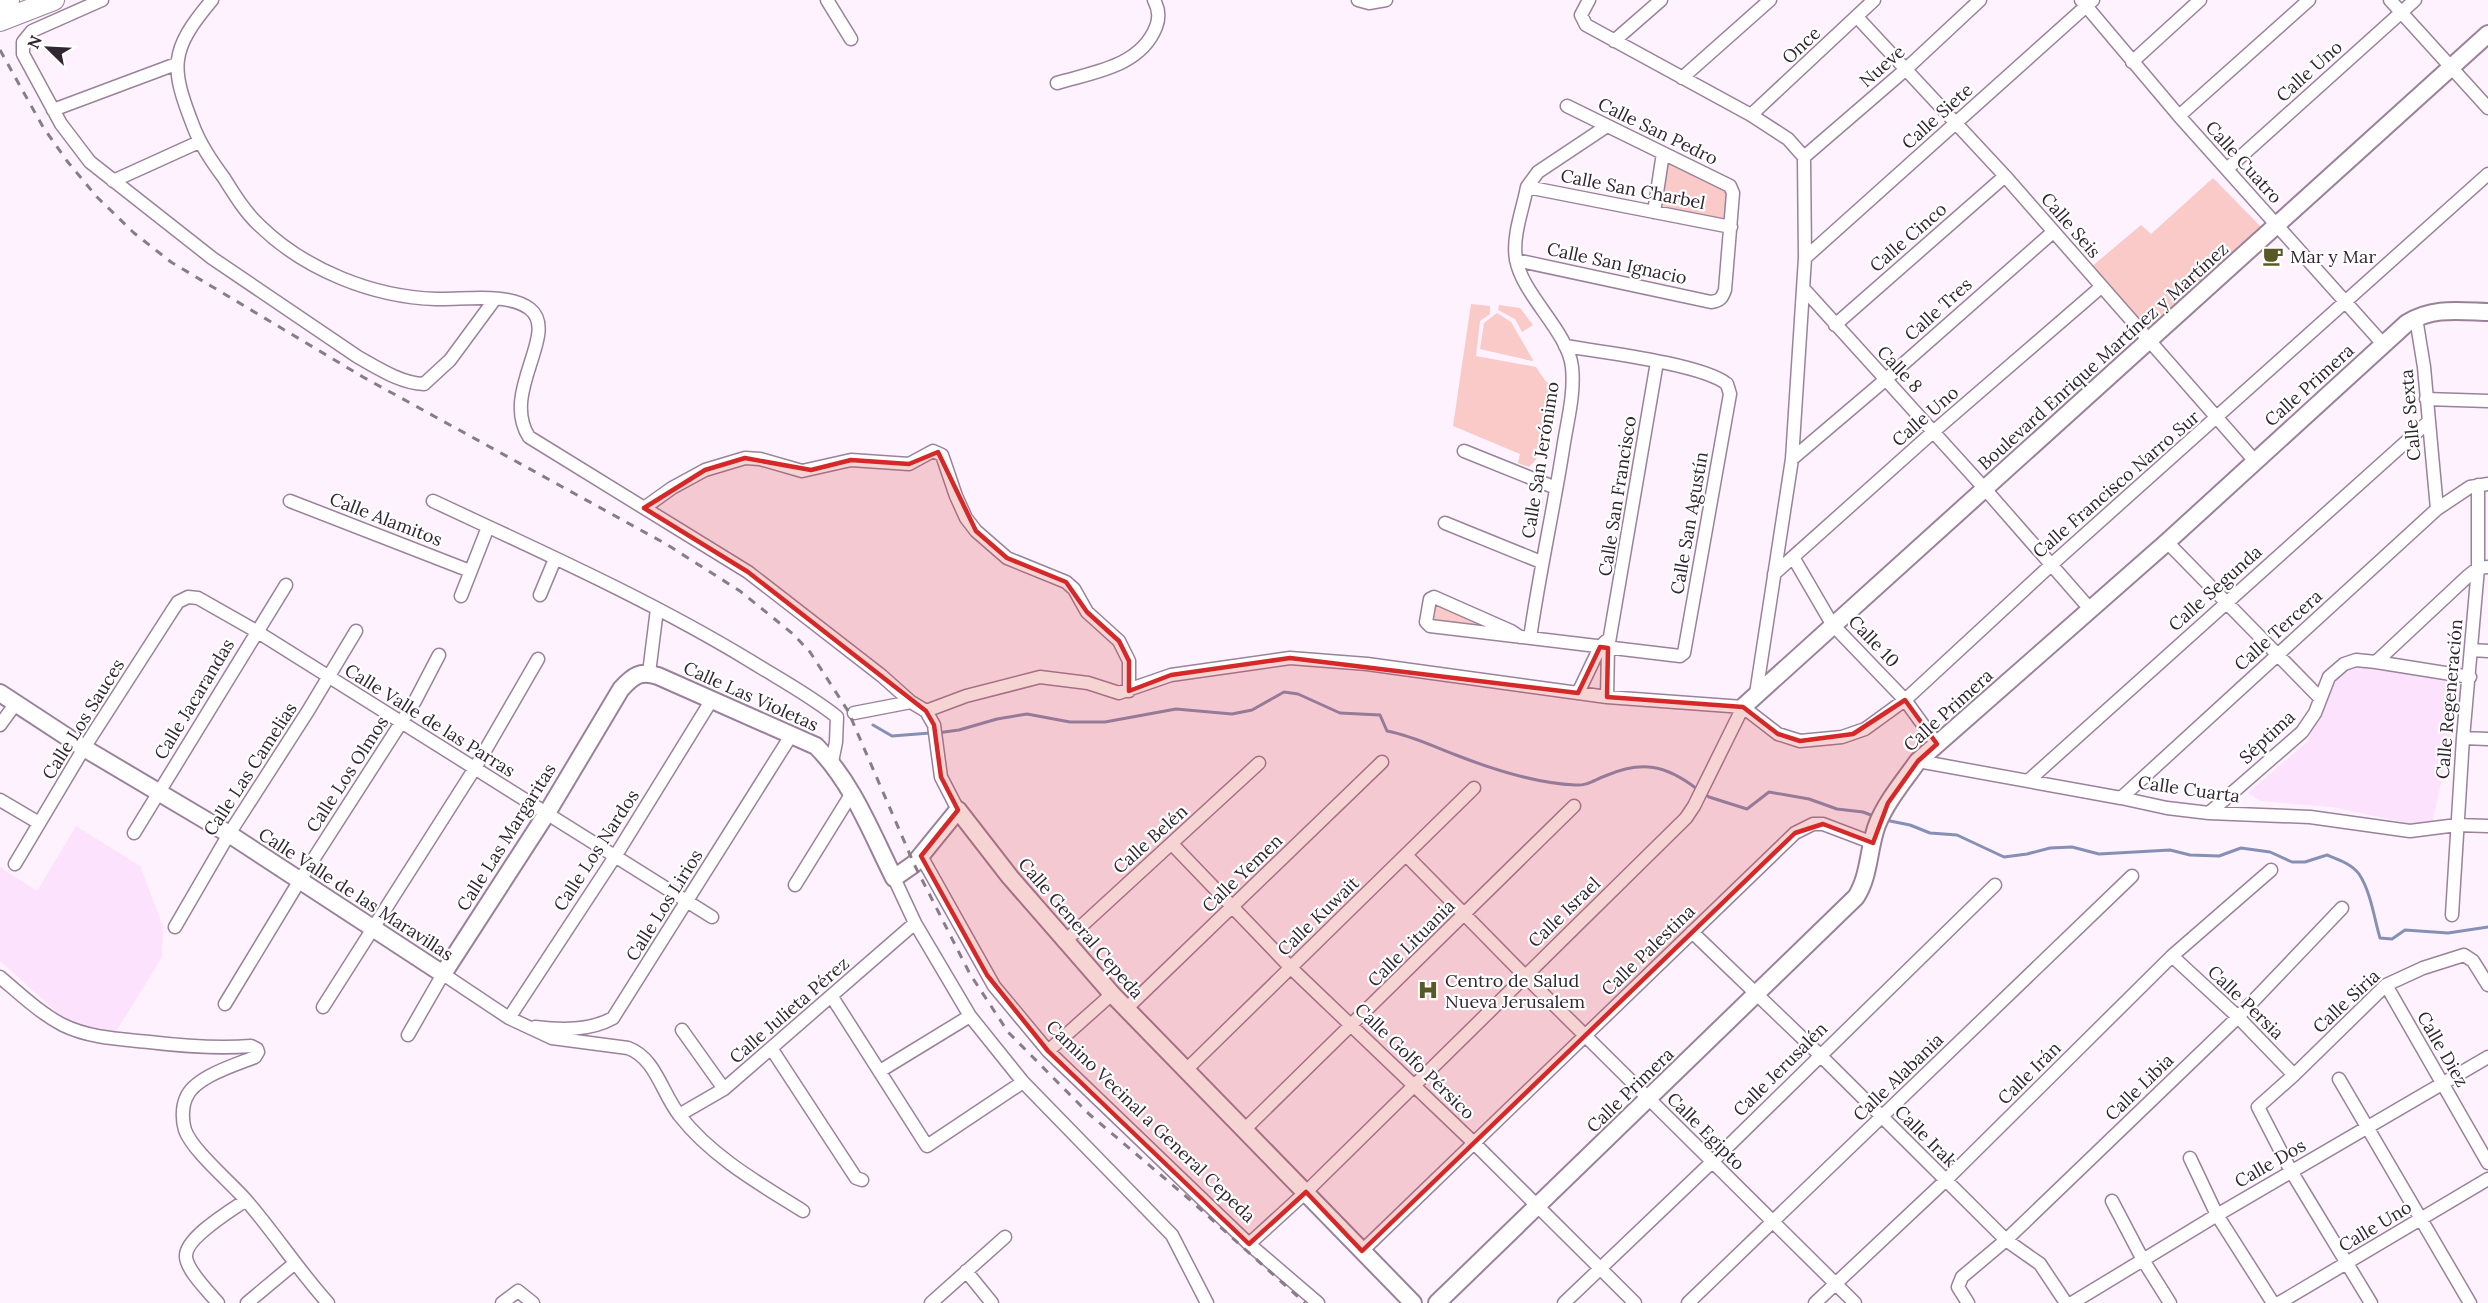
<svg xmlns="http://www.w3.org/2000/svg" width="2488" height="1303" font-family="Lora,serif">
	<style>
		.built { fill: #fde2fd }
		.green { fill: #f9cac7 }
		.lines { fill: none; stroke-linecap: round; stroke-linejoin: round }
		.stream { stroke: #8590b4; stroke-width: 3 }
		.street-casing { stroke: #9a829b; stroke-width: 15 }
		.secondary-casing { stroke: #9a829b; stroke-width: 20 }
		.primary-casing { stroke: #9a829b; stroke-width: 22 }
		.street { stroke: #fff; stroke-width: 12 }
		.secondary { stroke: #fff; stroke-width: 16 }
		.primary { stroke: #fff; stroke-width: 20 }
		.rail { stroke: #877c87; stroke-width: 3; stroke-dasharray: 8 8; stroke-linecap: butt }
		.marked { fill: #d62828; fill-opacity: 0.2; stroke: #d62828; stroke-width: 4.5; stroke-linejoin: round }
		.labels { text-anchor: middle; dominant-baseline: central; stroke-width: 4.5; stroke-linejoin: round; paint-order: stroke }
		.street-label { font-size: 18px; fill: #302630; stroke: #fff }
		.poi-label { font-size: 18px; fill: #302630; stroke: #fff; text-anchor: start }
	</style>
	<rect width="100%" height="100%" fill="#fdf2fd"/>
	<path class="built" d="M2351,663L2463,684L2431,828L2332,807L2260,801L2248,793L2308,741L2329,684Z
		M76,826L140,866L163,926L162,957L115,1033L75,1028L0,961V867L37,891Z"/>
	<path class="green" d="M1666,161L1728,190L1724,219L1659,206Z
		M2213,178L2262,228L2147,330L2090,268L2141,225L2151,234Z
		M1471,304L1490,306V314L1480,321L1476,356L1536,367L1546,382L1555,385C1554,414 1551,446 1529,467L1518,463L1520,454L1453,426Z
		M1499,305L1520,308L1533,325L1522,332L1515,319L1498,310Z
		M1497,313L1511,322L1533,360L1532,361L1480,349L1484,323Z
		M1435,600L1515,636L1433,625Z"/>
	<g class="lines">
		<path class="stream" d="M873,725L892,736L930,733
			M937,733L959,730L997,719L1027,714L1070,722H1105L1176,709L1232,714L1252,710L1284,692L1298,694L1340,713L1380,715L1387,731C1413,736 1432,746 1456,755C1494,770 1534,783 1575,785C1587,786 1594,780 1605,776C1642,760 1666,765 1697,789
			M1703,793L1709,797L1747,809L1769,792L1809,799L1837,809L1863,812L1876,817
			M1885,820L1910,825L1930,833L1957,835L2004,857L2027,854L2050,848L2072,847L2099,854L2170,850L2190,855L2219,856L2241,848L2270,852L2292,862H2305L2327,855C2337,859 2352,864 2359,874C2371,892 2374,918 2380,938L2392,939L2405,930L2448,933L2488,927"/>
		<g class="street-casing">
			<path id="street" d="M102,0L32,31L23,42V54L61,124L90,162L212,258L358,357C378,368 400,383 424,384L450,360L495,299
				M212,0C169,51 170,67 194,128C201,146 212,162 224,178C234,194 245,212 259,225C305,270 373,297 436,299C462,300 509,292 530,309C560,333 500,392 529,437L748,572L882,676L911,702L926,711L934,725L941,777L958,810
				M827,0L851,39
				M1358,0L1369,3L1386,0
				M1589,0L1581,15L1586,25L1751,115L1788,139L1804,157L1805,258L1792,459L1756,694
				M2081,0L2179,116L2383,344
				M2390,0L2488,108
				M1857,17L2005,176L2254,460
				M1614,41L1661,0
				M2132,62L2200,0
				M1682,78L1770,0
				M1057,83C1093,72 1140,67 1156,27C1160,17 1159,9 1154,0
				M53,110L176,64
				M1751,115L1874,0
				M2179,116L2309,0
				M1804,157L1905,70L1980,0
				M2227,169L2415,0
				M113,181L199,142
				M1527,187L1731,227
				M1654,212L1663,153
				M1805,258L2093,0
				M1516,260L1711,302C1720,301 1722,298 1725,290L1733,193L1730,186L1567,106
				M1803,288L1985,489L2090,609
				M2416,318L2424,367L2437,509
				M1835,325L2005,176
				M2426,399L2488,401
				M1464,451L1556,488
				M1792,459L1885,380L2053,232
				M290,501L470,571
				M433,501C542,552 650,600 752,662C781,680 811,696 837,717
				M644,508L672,488L705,470L745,458L760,459L802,471L851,460L909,464L933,451L942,455L956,496L966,518L976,531L1007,558L1066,582L1074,589L1087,612L1119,641L1129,661V691
				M1445,523L1541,562
				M2167,542L2320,698
				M1793,557L1832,624L1905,700L1937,744
				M1774,574L1933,432L2101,287
				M540,595L555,559
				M461,596L488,527
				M1520,637L1511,631L1434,597L1430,599L1426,622L1430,626L1680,656L1684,653L1730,394L1727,384C1702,364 1601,352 1565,346
				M1530,638C1539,575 1553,512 1563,449C1567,422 1575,394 1572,367C1568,331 1522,295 1516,259C1512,236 1523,209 1527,187L1538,172L1607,126
				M2472,650L2488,651
				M2376,662L2468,576L2478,568L2488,567
				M649,673L657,609
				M1578,693L1600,647L1606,641
				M1607,697L1608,648L1657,362
				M1743,707L1778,734L1800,741L1842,737L1865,729L1905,700L2051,565L2488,174
				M926,711L966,696L1040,677L1088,683L1119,693L1171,675L1290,658L1367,664L1607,697L1743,707
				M854,713L911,702
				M0,725L16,703
				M2463,738L2488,739
				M1918,761L2121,798L2167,808L2209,813L2310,817L2410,831L2457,825L2488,826
				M832,762L836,742L837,717
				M2028,781L2427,423
				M2121,798L2437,509L2470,487L2488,484
				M0,800L39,823
				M2209,813L2302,732L2315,713L2329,677L2344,664L2356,660L2376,662L2470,677
				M134,833L286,585
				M1172,844L1291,968L1474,1143L1635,1303
				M1406,855L1525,976L1855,1303
				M921,856L994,986L1048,1051L1249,1244L1318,1303
				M15,864L84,748L172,611L178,602L188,597L198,598L256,631L712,917
				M894,878L915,923L970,1016L1023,1082L1172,1235L1207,1303
				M795,885L852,793
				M2452,915L2463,738L2478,568V485
				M175,927L229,834L308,711L356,631
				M1692,932L1820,1055L2006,1240L2040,1264L2066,1303
				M1064,942L1259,763
				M2172,956L2238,1017L2294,1075
				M0,977C20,994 40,1013 63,1025C89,1038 121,1039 149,1042C183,1046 216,1049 251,1046L257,1049L258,1052L255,1057C235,1065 194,1077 186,1098C182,1107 182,1121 185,1130C192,1150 230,1182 245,1199C274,1232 298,1270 328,1303
				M2386,985L2488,1163
				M832,997L927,1146L1023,1082
				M225,1004L300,880L415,701L439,655
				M323,1007L475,768L538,659
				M1126,1009L1382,762
				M509,1018L616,855L711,701
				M535,1027C561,1030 590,1031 613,1018L792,734
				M682,1030L724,1089
				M408,1035L443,974L509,1018L552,1038L628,1048C656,1058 662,1094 680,1116C712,1157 760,1184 803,1211
				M771,1048L856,1178L862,1180
				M1048,1051L1112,994
				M1186,1070L1474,788
				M880,1071L970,1016
				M2339,1079L2470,1303
				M679,1115L724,1089L915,923
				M1245,1129L1574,806
				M2190,1158L2217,1215L2273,1303
				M2112,1201L2143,1260L2170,1303
				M1249,1244L1306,1192L1686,818L1694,806L1743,707
				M1362,1251L1795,833L1813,824H1823L1873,843
				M966,1271L992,1303
				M218,1303C209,1292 187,1271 186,1257C184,1238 232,1210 246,1200
				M247,1303L295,1263
				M502,1303L518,1291L533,1303
				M931,1303L1005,1237
				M1564,1303L1712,1162L1995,885
				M1688,1303L2132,876
				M1815,1303L1946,1180L2172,956L2271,870
				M1968,1303L1958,1287L1962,1277L2006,1240L2238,1017L2342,908
				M2072,1303L2217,1215L2488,1057
				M2279,1303L2488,1179
				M2371,1303L2291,1171L2258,1107L2294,1075L2386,985L2423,968L2464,955L2473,961L2488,985"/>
		</g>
		<g class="secondary-casing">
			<path id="secondary" d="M0,693L84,748L229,834L443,974L547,813L621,689C633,676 640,670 658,676L816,746C852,782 871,832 894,878L914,864L958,810L1010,877L1112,994L1413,1303
				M1743,707L2488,34
				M1437,1303L1856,897C1870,875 1868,849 1877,825C1886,802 1903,782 1918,761L2167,542L2407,323C2433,307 2458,311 2488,312"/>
		</g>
		<g class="primary-casing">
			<path id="primary" d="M0,4L9,0
				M0,21L54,0"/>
		</g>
		<use href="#street" class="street"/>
		<use href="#secondary" class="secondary"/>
		<use href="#primary" class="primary"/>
		<path class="rail" d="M0,50L43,127L67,161L97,197L134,233L171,262L363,377L666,544L740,591L793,634L810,652L848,711L914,864L970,974L1008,1032L1089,1114L1189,1199L1305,1303"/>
	</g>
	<path class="marked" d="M938,452L976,531L1007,558L1066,582L1087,612L1119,641L1129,661V691L1171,675L1290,658L1578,693L1600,647L1608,648L1607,697L1743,707L1778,734L1800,741L1853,734L1905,700L1937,744L1918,761L1888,803L1873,843L1823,824L1795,833L1362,1251L1306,1192L1249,1244L1048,1051L987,975L921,856L958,810L941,777L934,725L926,711L748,572L644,508L705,470L745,458L811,470L851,460L909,464Z"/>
	<defs>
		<g id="cafe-bare" transform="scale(1.62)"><path d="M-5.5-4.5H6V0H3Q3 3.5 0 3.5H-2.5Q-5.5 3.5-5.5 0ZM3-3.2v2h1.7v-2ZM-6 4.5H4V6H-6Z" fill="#595926" stroke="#fff" stroke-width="2.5" paint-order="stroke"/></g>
		<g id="hospital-bare" transform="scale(1.62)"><path d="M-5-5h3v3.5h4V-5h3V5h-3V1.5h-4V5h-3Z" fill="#595926" stroke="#fff" stroke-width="2.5" paint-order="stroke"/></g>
	</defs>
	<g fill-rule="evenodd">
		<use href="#cafe-bare" x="2273" y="256"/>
		<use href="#hospital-bare" x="1428" y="990"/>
	</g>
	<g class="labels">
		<g class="street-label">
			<text transform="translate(1801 45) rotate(-43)">Once</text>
			<text transform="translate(1882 66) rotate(-41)">Nueve</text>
			<text transform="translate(2309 71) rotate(-42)">Calle Uno</text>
			<text transform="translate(1937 116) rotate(-42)">Calle Siete</text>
			<text transform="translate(1658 131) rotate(26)">Calle San Pedro</text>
			<text transform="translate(2244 162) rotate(48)">Calle Cuatro</text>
			<text transform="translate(1633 189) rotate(11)">Calle San Charbel</text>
			<text transform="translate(2071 225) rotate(49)">Calle Seis</text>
			<text transform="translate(1908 237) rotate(-41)">Calle Cinco</text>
			<text transform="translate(1617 263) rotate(12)">Calle San Ignacio</text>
			<text transform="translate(1938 309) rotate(-42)">Calle Tres</text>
			<text transform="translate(2103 356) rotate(-42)">Boulevard Enrique Martínez y Martínez</text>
			<text transform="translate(1900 369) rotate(47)">Calle 8</text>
			<text transform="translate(2309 385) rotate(-42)">Calle Primera</text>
			<text transform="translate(2410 415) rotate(-95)">Calle Sexta</text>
			<text transform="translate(1925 416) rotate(-41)">Calle Uno</text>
			<text transform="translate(1540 460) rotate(-81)">Calle San Jerónimo</text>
			<text transform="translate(2116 484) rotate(-41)">Calle Francisco Narro Sur</text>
			<text transform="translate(1617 496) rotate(-81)">Calle San Francisco</text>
			<text transform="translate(386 519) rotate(21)">Calle Alamitos</text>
			<text transform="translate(1689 523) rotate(-80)">Calle San Agustín</text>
			<text transform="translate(2215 588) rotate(-42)">Calle Segunda</text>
			<text transform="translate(2278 630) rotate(-42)">Calle Tercera</text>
			<text transform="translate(1874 641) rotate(46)">Calle 10</text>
			<text transform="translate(751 696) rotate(24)">Calle Las Violetas</text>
			<text transform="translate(194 699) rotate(-59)">Calle Jacarandas</text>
			<text transform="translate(2449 699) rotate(-85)">Calle Regeneración</text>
			<text transform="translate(1948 710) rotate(-42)">Calle Primera</text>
			<text transform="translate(83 719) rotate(-58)">Calle Los Sauces</text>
			<text transform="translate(430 720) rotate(32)">Calle Valle de las Parras</text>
			<text transform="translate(2267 737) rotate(-43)">Séptima</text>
			<text transform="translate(250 769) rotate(-57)">Calle Las Camelias</text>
			<text transform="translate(347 774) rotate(-57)">Calle Los Olmos</text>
			<text transform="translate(2189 789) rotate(8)">Calle Cuarta</text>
			<text transform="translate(506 837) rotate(-58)">Calle Las Margaritas</text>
			<text transform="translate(1150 839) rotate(-42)">Calle Belén</text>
			<text transform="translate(596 850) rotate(-57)">Calle Los Nardos</text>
			<text transform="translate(1242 873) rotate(-44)">Calle Yemen</text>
			<text transform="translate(356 894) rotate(33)">Calle Valle de las Maravillas</text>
			<text transform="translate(664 905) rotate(-58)">Calle Los Lirios</text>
			<text transform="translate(1564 912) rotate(-44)">Calle Israel</text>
			<text transform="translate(1318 916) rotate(-44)">Calle Kuwait</text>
			<text transform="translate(1081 928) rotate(49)">Calle General Cepeda</text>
			<text transform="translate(1411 943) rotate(-45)">Calle Lituania</text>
			<text transform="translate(1648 950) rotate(-44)">Calle Palestina</text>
			<text transform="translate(2346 1001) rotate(-43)">Calle Siria</text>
			<text transform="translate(2246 1002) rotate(44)">Calle Persia</text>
			<text transform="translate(789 1010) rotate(-41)">Calle Julieta Pérez</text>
			<text transform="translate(2443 1049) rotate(60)">Calle Diez</text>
			<text transform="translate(1415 1061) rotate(44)">Calle Golfo Pérsico</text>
			<text transform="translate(1780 1069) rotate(-45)">Calle Jerusalén</text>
			<text transform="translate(2029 1073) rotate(-45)">Calle Irán</text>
			<text transform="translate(1898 1077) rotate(-44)">Calle Alabania</text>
			<text transform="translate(2139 1087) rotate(-44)">Calle Libia</text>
			<text transform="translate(1630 1090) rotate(-44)">Calle Primera</text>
			<text transform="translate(1151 1121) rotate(44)">Camino Vecinal a General Cepeda</text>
			<text transform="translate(1706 1131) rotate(45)">Calle Egipto</text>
			<text transform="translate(1926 1136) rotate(45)">Calle Irak</text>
			<text transform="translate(2270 1163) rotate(-30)">Calle Dos</text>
			<text transform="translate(2375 1226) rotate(-31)">Calle Uno</text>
		</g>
		<g class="poi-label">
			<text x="2290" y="256">Mar y Mar</text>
			<text x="1445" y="980">Centro de Salud<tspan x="1445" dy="21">Nueva Jerusalem</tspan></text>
		</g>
	</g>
	<g transform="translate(48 48) rotate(294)" stroke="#ffffff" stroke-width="4.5" paint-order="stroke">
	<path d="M0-4.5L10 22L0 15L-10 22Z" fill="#302630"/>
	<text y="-9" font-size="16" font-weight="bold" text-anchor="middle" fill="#302630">N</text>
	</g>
</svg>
